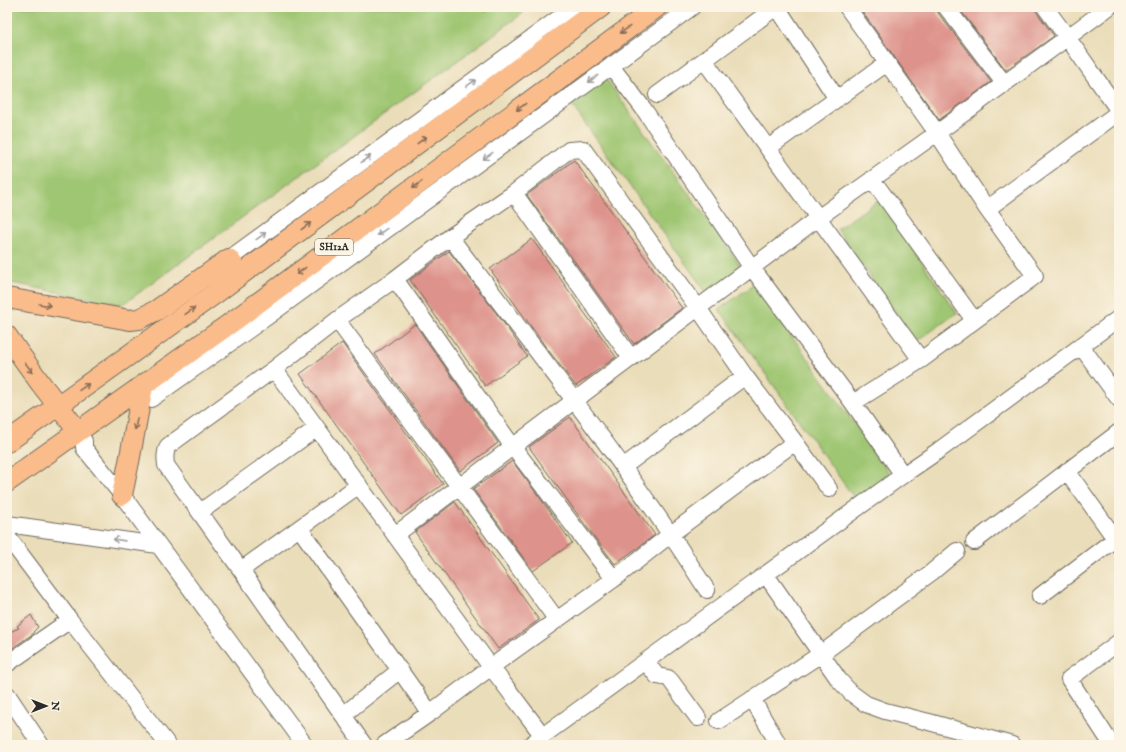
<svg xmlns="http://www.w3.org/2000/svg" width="1126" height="752" font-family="'IM FELL English',serif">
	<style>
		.green { fill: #9fc672; stroke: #65784e }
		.building { fill: #dd928b }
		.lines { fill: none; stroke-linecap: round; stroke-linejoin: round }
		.minor-casing { stroke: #6e695d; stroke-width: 18 }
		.major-casing { stroke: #6e695d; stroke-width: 22 }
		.minor { stroke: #fff; stroke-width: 16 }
		.major { stroke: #fabc8b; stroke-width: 20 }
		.oneway { stroke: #886c56 }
		.oneway2 { stroke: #a0a0a0 }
		.labels { text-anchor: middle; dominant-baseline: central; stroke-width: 3; stroke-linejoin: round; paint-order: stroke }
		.shield { fill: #fcf5e5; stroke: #6a6863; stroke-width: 1 }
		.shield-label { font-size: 10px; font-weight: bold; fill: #2b2b2b }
	</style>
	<rect width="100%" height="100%" fill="#fcf5e5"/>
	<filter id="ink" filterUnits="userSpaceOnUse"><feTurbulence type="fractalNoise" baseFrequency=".025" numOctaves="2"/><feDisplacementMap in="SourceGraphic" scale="8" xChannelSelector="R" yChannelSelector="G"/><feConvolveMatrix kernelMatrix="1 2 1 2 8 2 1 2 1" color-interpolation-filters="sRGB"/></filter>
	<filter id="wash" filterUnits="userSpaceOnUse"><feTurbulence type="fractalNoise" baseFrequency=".012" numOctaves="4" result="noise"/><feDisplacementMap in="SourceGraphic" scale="16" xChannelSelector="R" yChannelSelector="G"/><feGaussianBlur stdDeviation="0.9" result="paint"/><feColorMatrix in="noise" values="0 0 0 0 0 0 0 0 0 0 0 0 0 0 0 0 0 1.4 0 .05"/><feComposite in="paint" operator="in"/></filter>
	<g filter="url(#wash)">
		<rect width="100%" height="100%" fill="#eaddb9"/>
		<path class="green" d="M7,7H482L486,12L493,7H519L523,13L122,305L7,282Z
			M601,72L743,269L708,295L566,97Z
			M879,200L957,313L916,342L837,229Z
			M755,284L892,477L857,502L719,309Z"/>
		<g id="blocks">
			<path class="building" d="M859,7H937L938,13L991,82L939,120Z
				M958,7H1033L1054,36L1006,70Z
				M574,160L682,308L634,344L527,195Z
				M532,239L616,357L576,386L545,346L490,269Z
				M449,251L500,318L527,356L485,386L410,280Z
				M415,324L498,443L460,471L375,354Z
				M342,343L443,484L401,515L300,374Z
				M570,417L655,535L615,564L586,526L529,447Z
				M512,461L540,498L572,543L533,571L473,489Z
				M455,502L539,620L498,649L415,532Z
				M31,615L38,627L33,632L34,633L7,652V633L19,628L17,626Z"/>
		</g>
	</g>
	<g filter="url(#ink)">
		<use href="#blocks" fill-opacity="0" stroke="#6e695d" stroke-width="1"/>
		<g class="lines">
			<g class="minor-casing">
				<path id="minor" d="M777,7L837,99
					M847,7L937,133L987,209L1035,276L921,360L853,403
					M946,7L1004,83
					M1045,7L1067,37L1119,111
					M704,60L921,360
					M612,65L614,70L643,108L752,268L853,403L903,475
					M657,95L776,7
					M768,148L887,63
					M872,179L974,320
					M514,193L631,358
					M987,209L1119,112
					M450,237C524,335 601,432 670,534C683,552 694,571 707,590
					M229,259L574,7
					M395,279L513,447L614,579
					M337,320L557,620
					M1081,346L1119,399
					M274,369L491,667L543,736
					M151,399L271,314L692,7
					M78,431L84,441V448L122,495L305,745
					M623,467L745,376
					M1067,471L1119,544
					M200,512L317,428
					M7,524L158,545
					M300,529L430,713
					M395,535L818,218L937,133L1109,7
					M7,536L70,620L7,664
					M974,542L1119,432
					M241,570L359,485
					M766,575L839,680L851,693L866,704L885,711L929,722L1012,745
					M1040,596L1115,539
					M70,620L168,745
					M646,662L657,676L668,678L671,681L698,718
					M7,694L41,745
					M752,699L779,745
					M343,715L400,670
					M719,721L821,654L932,572L957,551
					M364,745L241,570L166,465C165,457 165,453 168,446L274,369L337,320L395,279L450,237L514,193L569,150L583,149L698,308L745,376L795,442L829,489
					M384,745L430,713L491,667L614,579L671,534L795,442
					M530,745L903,475L938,451L1119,318
					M1112,745L1069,679L1119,642"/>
			</g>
			<g class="major-casing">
				<path id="major" d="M7,298L130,320L139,319L157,310L229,259L240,275
					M7,336L41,384L78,431
					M7,442L216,293L601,7
					M7,482L235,320L657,7
					M122,495L129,462L143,386"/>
			</g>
			<use href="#minor" class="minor"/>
			<use href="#major" class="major"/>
		</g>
		<defs><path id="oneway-shaft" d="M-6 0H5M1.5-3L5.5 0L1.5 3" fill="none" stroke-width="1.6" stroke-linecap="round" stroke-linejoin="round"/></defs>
		<g class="oneway">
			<use href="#oneway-shaft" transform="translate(625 30) rotate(144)"/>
			<use href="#oneway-shaft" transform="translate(521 107) rotate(143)"/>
			<use href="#oneway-shaft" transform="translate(422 140) rotate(-37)"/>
			<use href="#oneway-shaft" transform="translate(417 185) rotate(143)"/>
			<use href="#oneway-shaft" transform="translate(306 226) rotate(-37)"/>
			<use href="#oneway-shaft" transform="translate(301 271) rotate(143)"/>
			<use href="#oneway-shaft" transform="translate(45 305) rotate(10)"/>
			<use href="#oneway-shaft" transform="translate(190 311) rotate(-35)"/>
			<use href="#oneway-shaft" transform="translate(29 368) rotate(54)"/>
			<use href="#oneway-shaft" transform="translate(84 387) rotate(-35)"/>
			<use href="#oneway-shaft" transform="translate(136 424) rotate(101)"/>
		</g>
		<g class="oneway2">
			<use href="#oneway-shaft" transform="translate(593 79) rotate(144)"/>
			<use href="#oneway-shaft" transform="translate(471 83) rotate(-36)"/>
			<use href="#oneway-shaft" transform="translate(488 156) rotate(144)"/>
			<use href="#oneway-shaft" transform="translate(366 159) rotate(-36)"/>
			<use href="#oneway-shaft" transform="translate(382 232) rotate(144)"/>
			<use href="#oneway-shaft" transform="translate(261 236) rotate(-36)"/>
			<use href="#oneway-shaft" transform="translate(119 540) rotate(-172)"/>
		</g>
	</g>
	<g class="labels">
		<rect class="shield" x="315" y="239" width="38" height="16" rx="3"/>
		<g class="shield-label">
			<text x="334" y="247">SH12A</text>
		</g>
	</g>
	<rect width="1126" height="752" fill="none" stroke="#fcf5e5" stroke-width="24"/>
	<g transform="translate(46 706) rotate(90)" stroke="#fcf5e5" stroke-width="3" paint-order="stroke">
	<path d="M0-3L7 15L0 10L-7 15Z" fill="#2b2b2b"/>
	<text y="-6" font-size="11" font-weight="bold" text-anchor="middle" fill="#2b2b2b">N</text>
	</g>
</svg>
